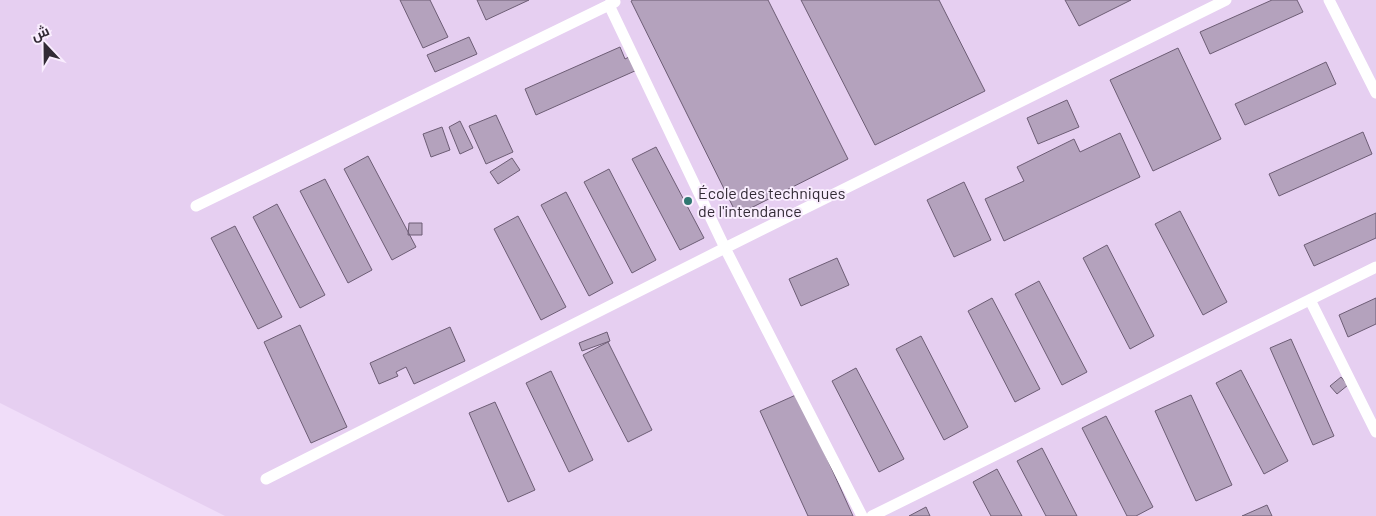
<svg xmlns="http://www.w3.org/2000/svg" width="1376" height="516" font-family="Barlow,Cairo,sans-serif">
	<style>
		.built { fill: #e6cff1 }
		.building { fill: #b4a2bd; stroke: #6d5d75 }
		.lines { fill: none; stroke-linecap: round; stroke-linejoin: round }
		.lane { stroke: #fff; stroke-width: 11 }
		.poi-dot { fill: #2f7771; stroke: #f9edfe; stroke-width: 2 }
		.labels { text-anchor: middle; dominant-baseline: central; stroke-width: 4; stroke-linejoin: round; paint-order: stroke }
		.poi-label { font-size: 16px; fill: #322a35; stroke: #f9edfe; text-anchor: start }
	</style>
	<rect width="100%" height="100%" fill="#f0ddf9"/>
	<path class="built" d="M0,0H1376V516H225L0,403Z"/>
	<path class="building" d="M400,0H430L448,37L423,48Z
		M477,0H529L486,20Z
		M633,0H768L848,159L737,215L631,1Z
		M801,0H939L985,91L875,145Z
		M1065,0H1131L1079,26Z
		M1272,0H1297L1303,12L1210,54L1200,32Z
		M469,37L477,54L435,72L427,55Z
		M620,47L625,59L631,56L637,70L536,115L525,89Z
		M1178,48L1221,139L1153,171L1110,80Z
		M1326,62L1336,84L1245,125L1235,104Z
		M1067,100L1079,127L1038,144L1027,118Z
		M496,115L513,152L486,164L469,126Z
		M460,121L473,148L460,154L449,127Z
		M442,127L450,150L431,157L423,134Z
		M1363,132L1372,154L1279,196L1269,174Z
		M1120,133L1140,177L1004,241L985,199L1024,181L1017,167L1074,139L1080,152Z
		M656,147L704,238L680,250L632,159Z
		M368,156L416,247L392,260L344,169Z
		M512,158L520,170L498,184L490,172Z
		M609,169L656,260L632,273L584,182Z
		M325,179L372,270L348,283L300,191Z
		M964,182L991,240L954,257L927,200Z
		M566,192L613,283L589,296L541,205Z
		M277,204L325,295L300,308L253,217Z
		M1180,211L1227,302L1203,315L1155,224Z
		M1376,213V238L1314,266L1304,245Z
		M518,216L566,307L541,320L494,229Z
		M409,223H422V235H408Z
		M235,226L282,317L258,329L211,238Z
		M1107,245L1154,336L1130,349L1083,258Z
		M837,258L849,285L801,306L789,279Z
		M1039,281L1087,372L1062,385L1015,294Z
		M992,298L1040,389L1015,402L968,311Z
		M1376,298V324L1348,337L1339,315Z
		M300,325L347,427L311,443L264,342Z
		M450,327L465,361L414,384L406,367L396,372L398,376L379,384L370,363Z
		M607,332L610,341L582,351L579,343Z
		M921,336L968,427L944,440L896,349Z
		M1291,339L1334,436L1313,445L1270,348Z
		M608,342L652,430L628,442L583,355Z
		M856,368L904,459L879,472L832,381Z
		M1241,370L1288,461L1264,474L1216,383Z
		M551,371L593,460L569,472L526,383Z
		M1341,377L1348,385L1337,394L1330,386Z
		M798,394L853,516H808L760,411Z
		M1191,395L1232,485L1196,501L1155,411Z
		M495,402L535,490L508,502L469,413Z
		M1106,416L1153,507L1136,516H1127L1082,428Z
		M1042,448L1077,516H1046L1017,461Z
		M997,469L1022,516H991L973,482Z
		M1267,505L1272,516H1242Z
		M926,507L930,516H909Z"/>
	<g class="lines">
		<path class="lane" d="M612,0L609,5L725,248L862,516
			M1329,0L1376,93
			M196,206L615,2
			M1310,300L1376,432
			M266,479L725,248L1226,0
			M872,516L1376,267"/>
	</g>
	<circle class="poi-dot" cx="688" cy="201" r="5"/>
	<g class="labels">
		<g class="poi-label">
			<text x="698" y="192">École des techniques<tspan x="698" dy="18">de l'intendance</tspan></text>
		</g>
	</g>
	<g transform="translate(45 45) rotate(338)" stroke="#f9edfe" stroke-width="4" paint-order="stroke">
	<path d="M0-4L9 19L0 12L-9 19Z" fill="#322a35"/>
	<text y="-8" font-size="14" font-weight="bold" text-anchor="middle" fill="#322a35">ش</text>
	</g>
</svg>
